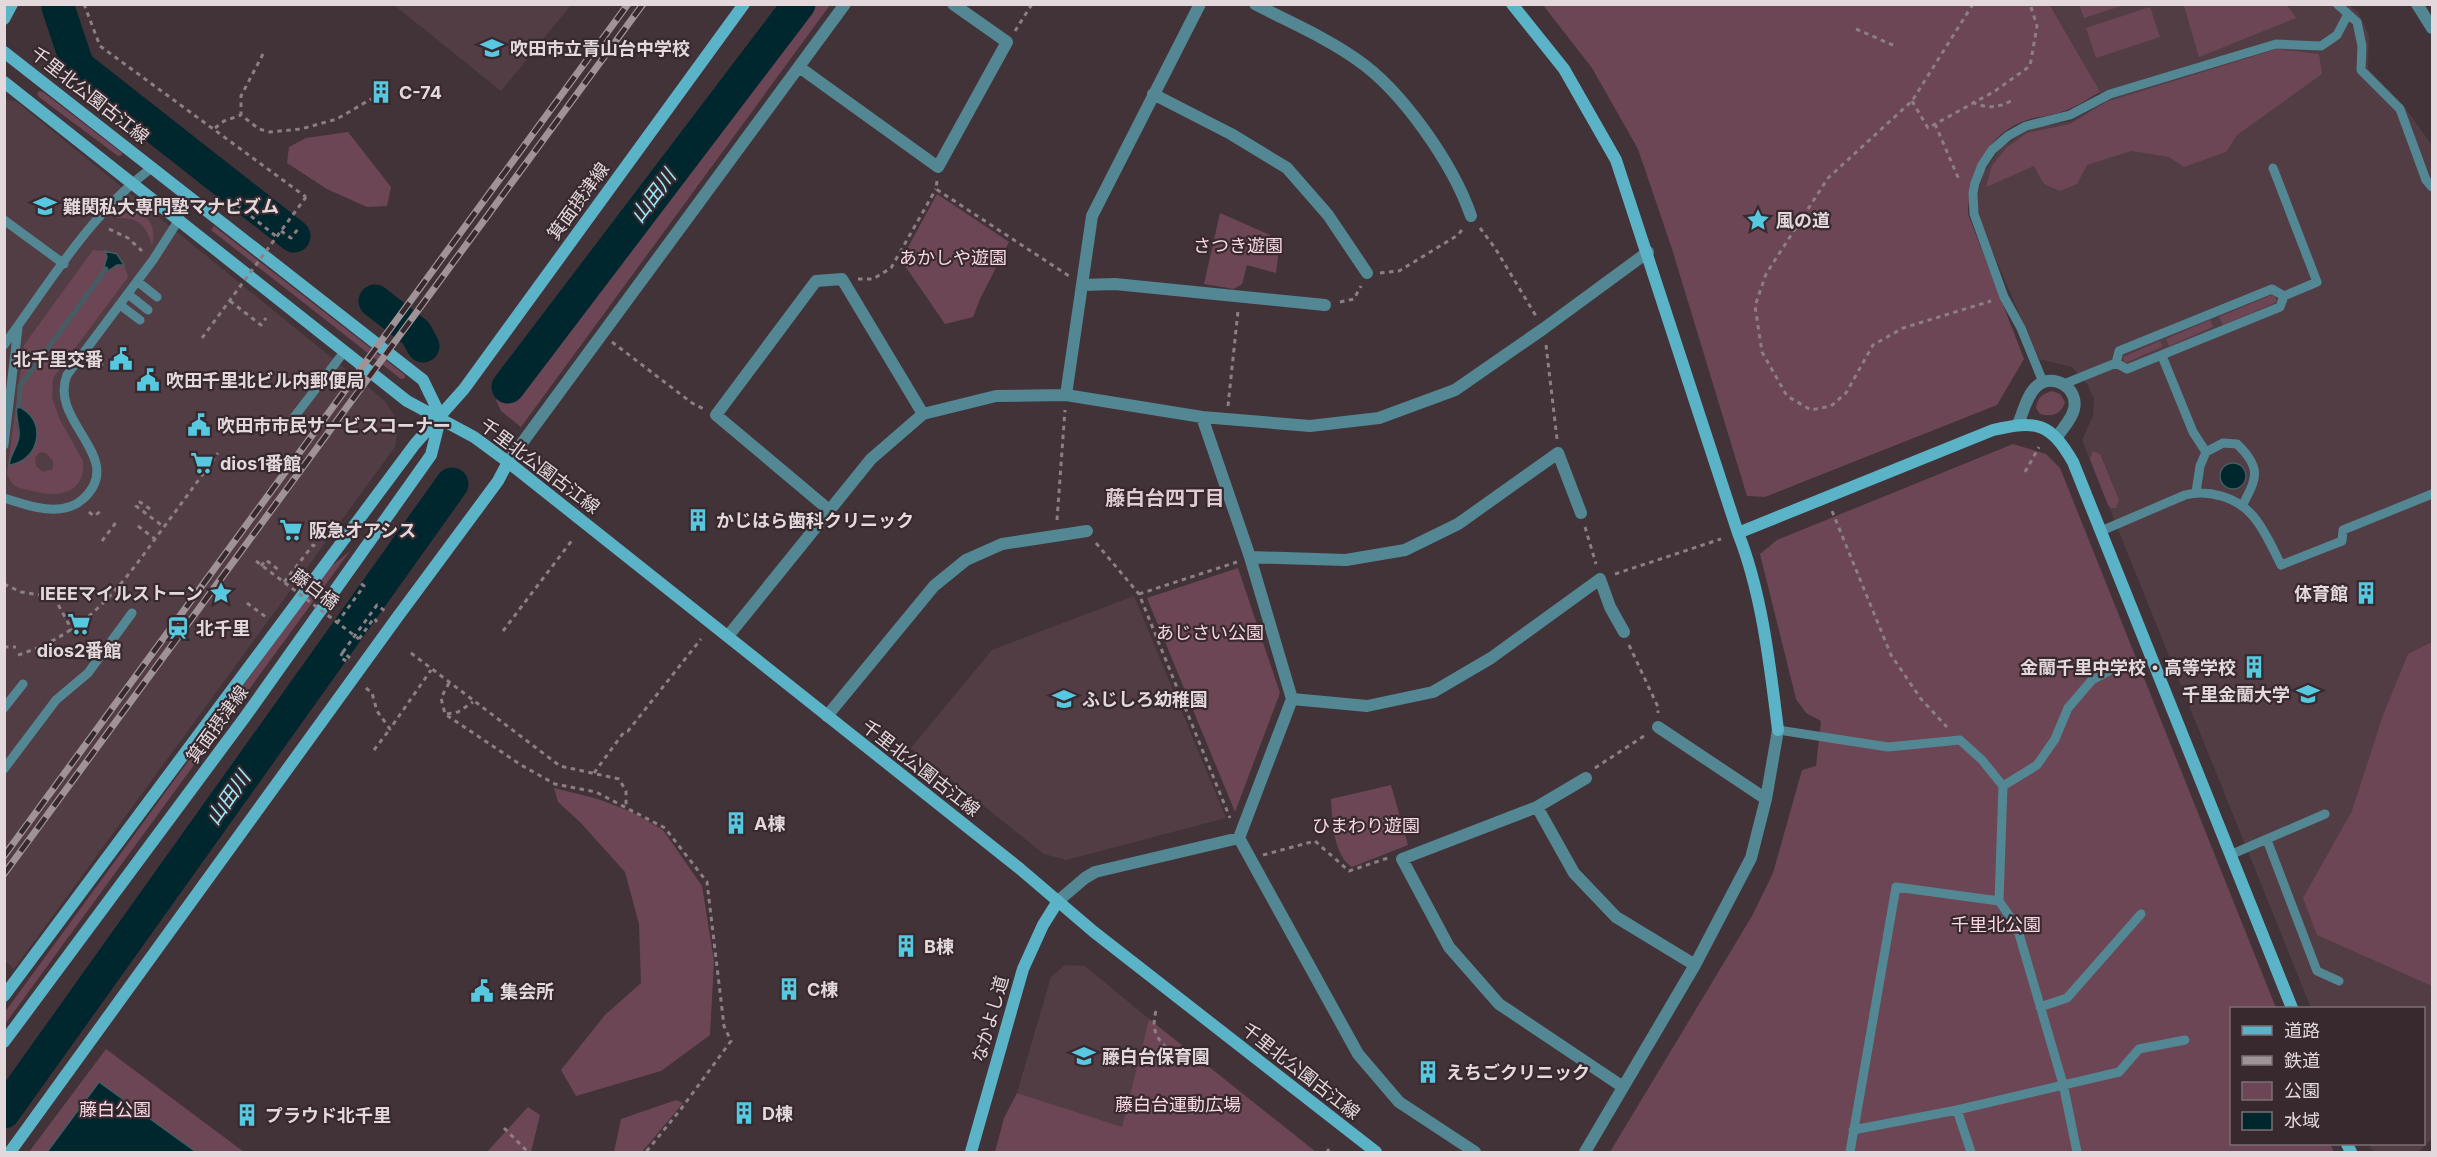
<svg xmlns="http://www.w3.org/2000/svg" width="2437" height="1157" font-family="Inter,'Noto Sans JP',sans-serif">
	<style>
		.built { fill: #523d45 }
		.green { fill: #6d4655; fill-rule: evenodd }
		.water { fill: #01272e; stroke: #455c62; stroke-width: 1.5 }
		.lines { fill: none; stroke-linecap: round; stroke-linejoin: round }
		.stream { stroke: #455c62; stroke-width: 5 }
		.river { stroke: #01272e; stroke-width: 33 }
		.path { stroke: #8c7f84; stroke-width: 3; stroke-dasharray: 4.5 4.5; stroke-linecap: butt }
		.lane { stroke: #538793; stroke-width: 9 }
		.street { stroke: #538793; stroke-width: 12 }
		.secondary { stroke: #5bb3c7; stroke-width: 12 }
		.rail-casing { stroke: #9f9397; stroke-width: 7 }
		.rail { stroke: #37292e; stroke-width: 4.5; stroke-dasharray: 14; stroke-linecap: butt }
		.path-bridge { stroke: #8c7f84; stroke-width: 3; stroke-dasharray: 4.5 4.5; stroke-linecap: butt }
		.labels { text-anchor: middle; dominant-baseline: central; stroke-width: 4.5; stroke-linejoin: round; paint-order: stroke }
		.poi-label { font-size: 18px; font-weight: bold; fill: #e3d9dd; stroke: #37292e; text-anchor: start }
		.street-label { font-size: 18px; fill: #e3d9dd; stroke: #37292e }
		.park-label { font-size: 18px; fill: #fad8e4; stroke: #37292e }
		.water-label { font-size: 20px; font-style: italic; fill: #9ceafd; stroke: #37292e }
		.neighbourhood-label { font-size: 20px; font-weight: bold; fill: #dfccd3; stroke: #37292e }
	</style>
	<rect width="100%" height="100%" fill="#423339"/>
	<path class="built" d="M2050,4L2349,5L2358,12L2369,35L2368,69L2403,105L2432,145V1139L2418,1152H2373L2369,1144H2424V1008H2311L2082,440L2093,416L2094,399L2088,385L2072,367L2039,359L1982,228L1978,210V195L1983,174L2001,147L2032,128L2071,121L2105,102Z
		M394,5H571L501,91Z
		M5,99L17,102L385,401L399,423L395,447L14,969L5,961Z
		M1134,596L1226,818L1066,860L1044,854L911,748L992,650Z
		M1065,965L1085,966L1149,1019L1122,1128L1017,1093L1051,977Z"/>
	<path class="green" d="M2189,4L2287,5L2296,18L2199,57L2184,6Z
		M803,5H830L521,427L501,411L496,400L504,388L511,392Z
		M1543,5H2050L2100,92C2089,98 2078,106 2067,110C2055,115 2042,116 2030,119C1987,132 1969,172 1968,214L2024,359L1997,405L1765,497L1747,496L1672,249L1638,149L1592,68Z
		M2079,5V4L2124,5L2084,18Z
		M2150,7L2160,37L2096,58L2086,28Z
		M2277,49L2319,54L2322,74L2237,135L2226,152L2184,167L2169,157L2131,151L2087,165L2077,184L2060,191L2044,184L2034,166L1986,187L1992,166L2006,148L2027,133L2070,124L2106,102Z
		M39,91L43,92L122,153V155L118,156L39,97L37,94Z
		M348,132L391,187L387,206L367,207L327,189L287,163L289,147L306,138Z
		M937,194L1009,242L980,299L973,317L945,324L901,260Z
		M135,211C151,218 156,228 152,245C146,225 138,217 117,218L125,212Z
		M1220,213L1270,235L1279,250L1276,273L1247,265L1242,284L1234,289L1204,284Z
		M214,226L405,375V378L401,379L211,230Z
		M93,250L105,251L107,257L117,265H124L128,277L53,378L52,397L59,418L83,461C86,496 54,498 29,490C25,489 18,488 15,486C12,484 9,478 7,474L24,345ZM16,422L35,447L26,459L15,449L19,438ZM40,452L46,453L53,461V469L43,472L36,466L35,457Z
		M2274,294L2277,302L2223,325L2219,317Z
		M2210,320L2213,327L2169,346L2166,339Z
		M2160,341L2162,347L2125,363L2123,357Z
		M2052,391L2060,394L2065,402C2061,415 2052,417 2040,414L2036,408C2038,397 2042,394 2052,391Z
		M2013,444L2046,454L2060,468L2276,1008H2232V1144H2330L2334,1152H1610L1752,916L1773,873L1802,770L1816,766L1821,721L1806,713L1796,699L1760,554L1777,540Z
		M2093,451L2100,454L2119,500L2116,508H2111L2108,505L2090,459Z
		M350,551L5,1024V1012L329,568Z
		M1238,568L1280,693L1235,812L1147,598Z
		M2432,642V986L2317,935L2303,898L2352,811L2383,715L2408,654Z
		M1391,785L1408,845L1352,867C1333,855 1332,819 1331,799Z
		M554,788L598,799L632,812L663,830L702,886L714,961L710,1035L661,1071L576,1096L561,1070L605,1015L641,983L639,924L625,872L581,823L558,802Z
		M1149,1019L1316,1152H995L1004,1118L1017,1093L1122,1127Z
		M106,1049L244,1152H29Z
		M676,1100L683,1103L642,1152H614L621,1119Z
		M528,1107L540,1115L531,1152H487Z"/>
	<path class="water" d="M105,251L117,254L124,265H117L108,271L104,267L107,257Z
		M17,406C48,418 41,461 9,465C11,452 18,447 19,436C20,425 15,420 17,406Z
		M2220 476a13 13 0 1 1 26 0a13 13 0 1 1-26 0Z
		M99,1082L196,1152H47Z"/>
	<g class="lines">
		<path class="stream" d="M19,406L20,386L106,269"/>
		<path class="river" d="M58,7L76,61L80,68L294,236
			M375,301L416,333L423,346
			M508,387L799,4
			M4,1112L452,484"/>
		<path class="path" d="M84,4L100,46L306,197
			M1973,4L1912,101L1828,178L1766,274L1755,306L1762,352L1787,396L1811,410L1831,406L1846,393L1873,345L1903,328L1991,301
			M1856,29L1895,46
			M1015,31L1032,4
			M263,54L241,96V115L259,129L270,132L301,129L337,119L371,99
			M1912,101L1928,128L1995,91L2030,66L2037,26L2030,4
			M1972,102C1987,109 1998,108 2013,100
			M1935,124L1960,182
			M215,128L224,121L241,115
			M937,181L936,189L1069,276
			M231,212L237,205L277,237
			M1480,228L1495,248L1536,316
			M109,229L128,238L142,251
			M281,231L291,238L298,229
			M1380,273L1399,271L1458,235L1464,227
			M858,279H873L891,268L936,189
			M230,301L261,325L266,318
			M1340,302L1354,299L1361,286
			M612,342L692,403L704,409
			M1546,345L1557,439
			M99,363L104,366
			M1228,406L1238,311
			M2025,472L2039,447
			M150,509L140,502L136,504V506L164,527
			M1832,511L1891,655L1921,699L1947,727
			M89,512L94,516L101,511L103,513
			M1057,520L1065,410
			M138,526L155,539
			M1585,527L1596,564
			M102,541L117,521
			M1096,543L1139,594L1230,818
			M261,566L266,560L280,571
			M1615,574L1721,539
			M284,582L313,545L318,548
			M4,584L21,592L54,597L69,585
			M1139,594L1237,562
			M54,597L72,630
			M247,603L266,617
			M337,623L364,586L359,582
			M503,631L573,539
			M359,639L374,618L377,622
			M1629,645L1658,707V713
			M4,647H16
			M343,652L340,657L346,661
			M411,653L560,766L619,779L626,791V806
			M18,655C86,633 118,590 158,535C178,508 198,481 218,453
			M350,658L343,652L377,605L385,611
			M449,683L441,698L445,714L521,765L555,784L596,792L665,828L707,882L724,1026L731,1041L681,1109L646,1152
			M366,688L372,693L377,711L390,729L431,670
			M447,714L458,712L473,702
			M374,750L390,729
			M1595,768L1647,734
			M594,773L624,732L628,731L701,639
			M1263,855L1315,841L1349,871L1388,858
			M1156,1011C1152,1026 1154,1036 1166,1047L1164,1049
			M504,1128L528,1152
			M1327,1152L1329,1149"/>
		<path class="lane" d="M2337,4L2357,22L2362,46L2361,70L2400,109L2426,180L2432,187
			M4,220L64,264
			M137,281L157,297
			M128,294L148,310
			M120,305L140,320
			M4,345C49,284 91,212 153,167
			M2162,356L2193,432L2206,452
			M2116,363L2119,351L2272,289L2284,296L2317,282L2273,168
			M2043,382L2021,328L2004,297L1974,214L1973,193L1975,183L1982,165L1992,150L2008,136L2026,126L2070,115L2110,94L2276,44L2321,46L2337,35L2348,14
			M2064,384L2116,363L2127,369L2280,307L2284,296
			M285,429L344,352
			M4,445L18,328
			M2196,492L2200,466L2206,452L2223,443L2237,444C2262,468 2257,478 2242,506
			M4,498C28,506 62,518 83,499C128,458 48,422 67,375L153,260L178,221L187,194
			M2101,531L2185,495C2208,489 2237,497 2253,516C2265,530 2273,549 2281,565L2342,541L2343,530L2432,494
			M4,708L23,684
			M1778,730L1888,747L1960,740L1982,760L2003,786L1999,901L2017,927L2063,1084L2077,1152
			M4,769L56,700L88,673L132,613
			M2003,786L2037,765L2055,739L2068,708L2092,680L2120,665
			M2267,840L2317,971L2339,981
			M2230,855L2325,814
			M2040,1007L2067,998L2141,914
			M1957,1110L1971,1152
			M1853,1130L1957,1110L2119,1072L2139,1049L2185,1040
			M1850,1152L1896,887L1999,901"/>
		<path class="street" d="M1255,4C1289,22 1325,37 1356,59C1402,90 1453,164 1471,216
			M2417,4L2432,28
			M799,67L938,167L1007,42L953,4
			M1153,94L1231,134L1287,168L1328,215L1367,273
			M1082,285L1115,284L1325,305
			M1066,395L1092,216L1200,4
			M1202,417L1250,557L1292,699
			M2018,424C2023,413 2027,394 2037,386C2053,372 2079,388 2074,409C2072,419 2063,428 2057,437
			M508,462L845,4
			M828,509L716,415L816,281L842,279L923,414
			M1250,557L1346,560L1405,550L1458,524L1558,453L1581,513
			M728,636L871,459L923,414L996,396L1066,395L1202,417L1310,426L1379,418L1455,390L1543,329L1648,252
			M827,716L934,586L966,560L1002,544L1087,531
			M1658,727L1766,799
			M1537,807L1586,778
			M1058,901L1085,878L1095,872L1239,838
			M1623,1087L1499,1004L1449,947L1402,859L1537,807L1574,873L1616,917L1695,965
			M1475,1152L1399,1102L1358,1054L1239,838L1292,699L1367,706L1433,692L1491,658L1600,579L1610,607L1624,632
			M1585,1152L1695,965L1751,858L1766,799L1778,730"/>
		<path class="secondary" d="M1512,4L1564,69L1616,160L1738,533L1993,430C2036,420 2050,422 2073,462L2292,1008
			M4,19L12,4
			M4,52L423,380L441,417
			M4,82L407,401L474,437L508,462L1019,868L1094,932L1376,1152
			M1738,533C1762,593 1770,666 1778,730
			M4,996L415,444L464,389L744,4
			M4,1042L245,717L431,455L440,419
			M2347,1144L2351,1152
			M10,1152L396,619L498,481L508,462
			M971,1152L1023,969L1043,925L1058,901"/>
		<g class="rail-casing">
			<path id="rail" d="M4,856L628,4
				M4,874L643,4"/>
		</g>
		<use href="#rail" class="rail"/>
		<path class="path-bridge" d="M202,338L306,197
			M256,561L359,639"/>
	</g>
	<defs>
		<g id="school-bare" transform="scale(1.8)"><path d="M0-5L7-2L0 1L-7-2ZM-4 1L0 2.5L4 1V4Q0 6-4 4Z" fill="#56c9e1" stroke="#37292e" stroke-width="2.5" paint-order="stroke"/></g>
		<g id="building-bare" transform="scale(1.8)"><path d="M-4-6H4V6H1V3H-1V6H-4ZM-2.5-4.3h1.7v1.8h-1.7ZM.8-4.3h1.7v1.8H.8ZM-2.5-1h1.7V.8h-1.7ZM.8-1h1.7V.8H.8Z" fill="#56c9e1" stroke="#37292e" stroke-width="2.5" paint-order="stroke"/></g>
		<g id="sight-bare" transform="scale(1.8)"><path d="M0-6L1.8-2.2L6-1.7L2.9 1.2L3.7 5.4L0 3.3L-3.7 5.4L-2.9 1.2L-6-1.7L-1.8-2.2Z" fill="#56c9e1" stroke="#37292e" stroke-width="2.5" paint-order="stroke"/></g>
		<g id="civic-bare" transform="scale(1.8)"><path d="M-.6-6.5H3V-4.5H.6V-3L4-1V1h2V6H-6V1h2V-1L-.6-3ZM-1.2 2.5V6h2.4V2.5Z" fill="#56c9e1" stroke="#37292e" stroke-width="2.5" paint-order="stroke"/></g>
		<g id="supermarket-bare" transform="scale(1.8)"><path d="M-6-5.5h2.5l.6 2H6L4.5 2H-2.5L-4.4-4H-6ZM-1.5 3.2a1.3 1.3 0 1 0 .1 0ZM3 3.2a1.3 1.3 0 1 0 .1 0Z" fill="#56c9e1" stroke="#37292e" stroke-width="2.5" paint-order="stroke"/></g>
		<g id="station-bare" transform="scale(1.8)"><path d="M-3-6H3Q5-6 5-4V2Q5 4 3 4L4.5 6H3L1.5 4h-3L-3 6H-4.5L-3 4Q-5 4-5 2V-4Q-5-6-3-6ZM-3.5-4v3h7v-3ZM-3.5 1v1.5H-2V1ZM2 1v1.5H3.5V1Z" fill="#56c9e1" stroke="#37292e" stroke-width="2.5" paint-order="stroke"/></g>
		<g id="university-bare" transform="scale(1.8)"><path d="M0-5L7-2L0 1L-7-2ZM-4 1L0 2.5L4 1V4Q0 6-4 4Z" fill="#56c9e1" stroke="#37292e" stroke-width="2.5" paint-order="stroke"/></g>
	</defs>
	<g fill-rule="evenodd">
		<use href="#school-bare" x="492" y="48"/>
		<use href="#building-bare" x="381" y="92"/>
		<use href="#school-bare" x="45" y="206"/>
		<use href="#sight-bare" x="1758" y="220"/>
		<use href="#civic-bare" x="121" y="359"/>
		<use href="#civic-bare" x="148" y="380"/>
		<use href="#civic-bare" x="199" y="425"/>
		<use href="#supermarket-bare" x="202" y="463"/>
		<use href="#building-bare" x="698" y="520"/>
		<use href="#supermarket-bare" x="291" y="530"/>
		<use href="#sight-bare" x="221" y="593"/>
		<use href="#building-bare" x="2366" y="593"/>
		<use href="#supermarket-bare" x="79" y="624"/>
		<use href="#station-bare" x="178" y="628"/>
		<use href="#building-bare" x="2254" y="667"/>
		<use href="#university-bare" x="2308" y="694"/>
		<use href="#school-bare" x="1064" y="699"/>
		<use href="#building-bare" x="736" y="823"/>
		<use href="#building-bare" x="906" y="946"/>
		<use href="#building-bare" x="789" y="989"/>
		<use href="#civic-bare" x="482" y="991"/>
		<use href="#school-bare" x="1084" y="1056"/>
		<use href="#building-bare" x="1428" y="1072"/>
		<use href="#building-bare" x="744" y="1113"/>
		<use href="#building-bare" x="247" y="1115"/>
	</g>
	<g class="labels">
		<g class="poi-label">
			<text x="510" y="48">吹田市立青山台中学校</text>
			<text x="399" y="92">C-74</text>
			<text x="63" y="206">難関私大専門塾マナビズム</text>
			<text x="1776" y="220">風の道</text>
			<text x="103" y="359" text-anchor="end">北千里交番</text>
			<text x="166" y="380">吹田千里北ビル内郵便局</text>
			<text x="217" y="425">吹田市市民サービスコーナー</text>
			<text x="220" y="463">dios1番館</text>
			<text x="716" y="520">かじはら歯科クリニック</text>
			<text x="309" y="530">阪急オアシス</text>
			<text x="203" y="593" text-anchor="end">IEEEマイルストーン</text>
			<text x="2348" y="593" text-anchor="end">体育館</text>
			<text x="196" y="628">北千里</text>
			<text x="79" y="650" text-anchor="middle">dios2番館</text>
			<text x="2236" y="667" text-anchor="end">金蘭千里中学校・高等学校</text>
			<text x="2290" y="694" text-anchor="end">千里金蘭大学</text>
			<text x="1082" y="699">ふじしろ幼稚園</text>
			<text x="754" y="823">A棟</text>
			<text x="924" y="946">B棟</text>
			<text x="807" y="989">C棟</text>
			<text x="500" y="991">集会所</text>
			<text x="1102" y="1056">藤白台保育園</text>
			<text x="1446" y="1072">えちごクリニック</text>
			<text x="762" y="1113">D棟</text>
			<text x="265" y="1115">プラウド北千里</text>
		</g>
		<g class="street-label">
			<text transform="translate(90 95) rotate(38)">千里北公園古江線</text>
			<text transform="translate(578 201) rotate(-54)">箕面摂津線</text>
			<text transform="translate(540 466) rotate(37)">千里北公園古江線</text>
			<text transform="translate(315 589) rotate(37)">藤白橋</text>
			<text transform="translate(217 724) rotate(-54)">箕面摂津線</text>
			<text transform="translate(921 768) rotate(38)">千里北公園古江線</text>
			<text transform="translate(990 1019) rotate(-74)">なかよし道</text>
			<text transform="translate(1301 1071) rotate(38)">千里北公園古江線</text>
		</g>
		<g class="park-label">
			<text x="1238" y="245">さつき遊園</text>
			<text x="953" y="257">あかしや遊園</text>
			<text x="1210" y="632">あじさい公園</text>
			<text x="1366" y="825">ひまわり遊園</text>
			<text x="1996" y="924">千里北公園</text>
			<text x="1178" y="1104">藤白台運動広場</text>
			<text x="115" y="1109">藤白公園</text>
		</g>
		<g class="water-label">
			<text transform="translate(653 196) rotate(-53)">山田川</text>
			<text transform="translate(228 798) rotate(-55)">山田川</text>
		</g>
		<g class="neighbourhood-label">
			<text x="1165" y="498">藤白台四丁目</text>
		</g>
	</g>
	<rect width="2437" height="1157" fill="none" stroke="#e3d9dd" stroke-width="12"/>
	<rect x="2230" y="1007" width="195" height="138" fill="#37292e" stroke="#7c6f74" stroke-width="1.5"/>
	<rect x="2242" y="1026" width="30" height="9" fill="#5bb3c7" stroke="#7c6f74" stroke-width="1.5"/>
	<text x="2284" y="1037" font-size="18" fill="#e3d9dd">道路</text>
	<rect x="2242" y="1056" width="30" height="9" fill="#9f9397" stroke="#7c6f74" stroke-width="1.5"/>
	<text x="2284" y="1067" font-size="18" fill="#e3d9dd">鉄道</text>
	<rect x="2242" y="1082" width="30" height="18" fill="#6d4655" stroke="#7c6f74" stroke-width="1.5"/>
	<text x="2284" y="1097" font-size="18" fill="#e3d9dd">公園</text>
	<rect x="2242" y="1112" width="30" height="18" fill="#01272e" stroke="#7c6f74" stroke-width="1.5"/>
	<text x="2284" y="1127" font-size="18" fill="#e3d9dd">水域</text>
</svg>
